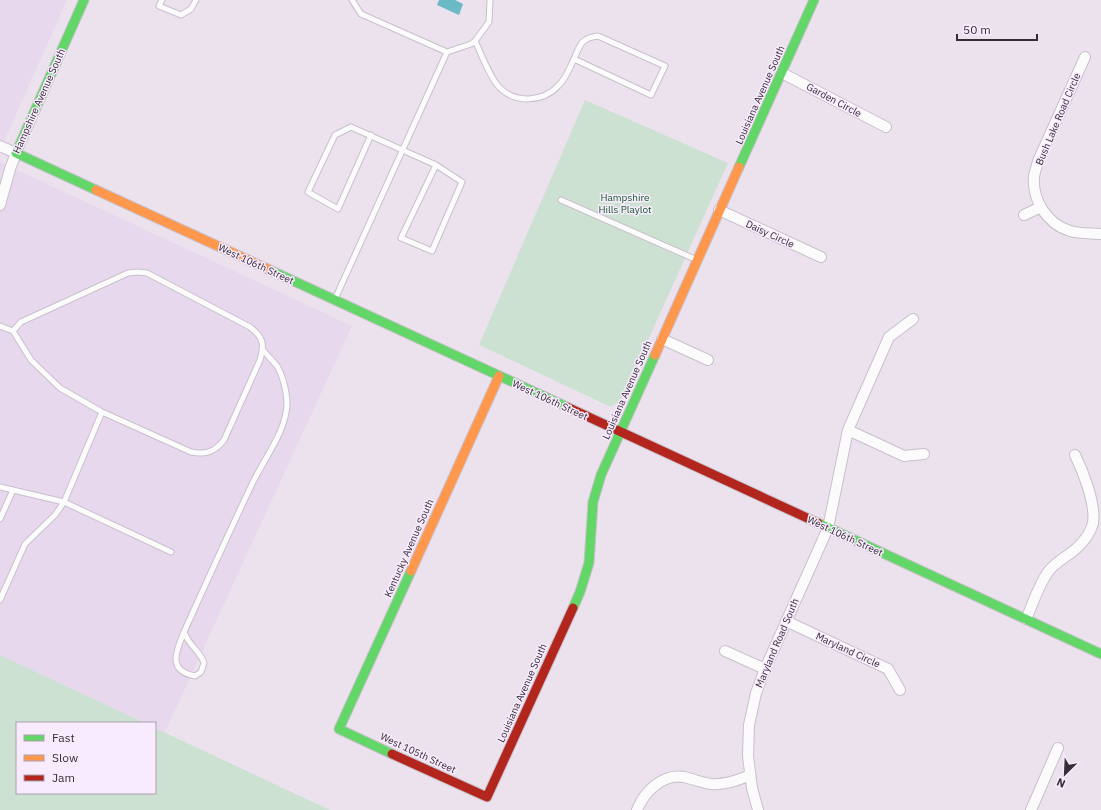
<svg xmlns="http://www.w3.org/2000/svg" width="1101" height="810" font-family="'IBM Plex Sans',sans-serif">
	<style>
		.built { fill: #e8d8ee }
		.green { fill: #cde1d2 }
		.water { fill: #6bb9c5 }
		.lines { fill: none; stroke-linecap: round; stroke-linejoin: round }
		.lane-casing { stroke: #c8c0cb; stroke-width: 7 }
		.street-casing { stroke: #c8c0cb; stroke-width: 12 }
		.fast-casing { stroke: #c8c0cb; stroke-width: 11 }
		.slow-casing { stroke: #c8c0cb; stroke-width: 11 }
		.jam-casing { stroke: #c8c0cb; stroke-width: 11 }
		.lane { stroke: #fcfbfc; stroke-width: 5 }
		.street { stroke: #fcfbfc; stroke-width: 10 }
		.fast { stroke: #63d668; stroke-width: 9 }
		.slow { stroke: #ff974d; stroke-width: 9 }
		.jam { stroke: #b3261e; stroke-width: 9 }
		.labels { text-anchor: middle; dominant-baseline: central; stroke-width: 3; stroke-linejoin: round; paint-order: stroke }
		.street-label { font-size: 10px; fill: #352e37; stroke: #f9ebfe }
		.park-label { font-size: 10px; fill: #115928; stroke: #f9ebfe }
	</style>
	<rect width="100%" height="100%" fill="#ebe2ee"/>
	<path class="built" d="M0,0H67L0,150Z
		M0,162L352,326L165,732L155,728V723H145L0,655Z"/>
	<path class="green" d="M585,100L728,163L621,400L611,407L479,345Z
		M0,655L145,723H17V793H155V728L330,810H0Z"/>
	<path class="water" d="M439,0H455L463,4L459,15L437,5Z"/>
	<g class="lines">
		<g class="lane-casing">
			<path id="lane" d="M162,0L159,6L181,15L191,9L196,0
				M352,0L361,14L447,52
				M475,41C482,55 489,76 499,87C515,104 543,102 558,86C566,79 569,69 574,59L651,95L665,66L598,36C581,38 580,45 574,59
				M371,135L338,209L308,192L335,135L351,127L436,165L462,182L432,251L401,238L436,165
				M561,200L697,260
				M335,299L447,52L471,44L475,41L489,22L490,0
				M0,326L13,331L31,360L60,388L102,412L191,452C205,455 215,452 224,440L260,360C265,344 263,337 250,327L147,273L137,272L128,273L21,322L13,331
				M0,487L64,502L171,552
				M0,519L13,490
				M0,600L25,544L55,515L64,502L102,412
				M184,632C189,646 201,652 204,663L201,672L195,676C167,671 176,651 184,632C207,581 230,530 254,480C266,456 286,431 287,404C287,393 283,376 277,366C273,361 267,355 263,350"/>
		</g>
		<g class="street-casing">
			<path id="street" d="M1085,57L1038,161C1037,166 1035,171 1034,176C1032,200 1047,224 1070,231C1080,234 1091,233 1101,234
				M782,73L886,127
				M0,146L16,153L10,169L0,205
				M719,210L821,257
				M1024,215L1041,207
				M662,339L708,360
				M848,430L904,456L924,454
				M1026,619C1033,604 1038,586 1048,572C1056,561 1069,556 1079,546C1085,540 1091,531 1093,523C1096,504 1083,471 1075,455
				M786,621L888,669L900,690
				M725,651L765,669
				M637,810C644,792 663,773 684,777C693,779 702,783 711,784C725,785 737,781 750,775
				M758,810L752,788L748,756L749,725L756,693L765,669L828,528L848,430L889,337L913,319
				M1031,810L1058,748"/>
		</g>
		<g class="fast-casing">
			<path id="fast" d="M84,0L16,153L96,190
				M739,167L814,0
				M272,271L567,407
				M818,523L1101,654
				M573,608L580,592L589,563L593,502L601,475L655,355
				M392,754L339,729L411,571"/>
		</g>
		<g class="slow-casing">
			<path id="slow" d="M96,190L272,271
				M655,355L739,167
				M411,571L499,376"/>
		</g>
		<g class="jam-casing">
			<path id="jam" d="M567,407L818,523
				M392,754L487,797L573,608"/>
		</g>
		<use href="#lane" class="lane"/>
		<use href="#street" class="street"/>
		<use href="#fast" class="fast"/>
		<use href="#slow" class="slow"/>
		<use href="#jam" class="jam"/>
	</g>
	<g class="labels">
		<g class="street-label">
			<text transform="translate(760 95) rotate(-66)">Louisiana Avenue South</text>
			<text transform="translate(834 100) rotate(28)">Garden Circle</text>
			<text transform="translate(39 101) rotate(-66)">Hampshire Avenue South</text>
			<text transform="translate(1058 119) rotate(-67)">Bush Lake Road Circle</text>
			<text transform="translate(770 234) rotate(25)">Daisy Circle</text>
			<text transform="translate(256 264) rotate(25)">West 106th Street</text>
			<text transform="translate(627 390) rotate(-66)">Louisiana Avenue South</text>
			<text transform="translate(550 400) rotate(25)">West 106th Street</text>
			<text transform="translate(845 536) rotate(25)">West 106th Street</text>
			<text transform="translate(409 548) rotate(-66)">Kentucky Avenue South</text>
			<text transform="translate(777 643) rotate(-67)">Maryland Road South</text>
			<text transform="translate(848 650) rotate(25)">Maryland Circle</text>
			<text transform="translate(522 693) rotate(-66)">Louisiana Avenue South</text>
			<text transform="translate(418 753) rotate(25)">West 105th Street</text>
		</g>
		<g class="park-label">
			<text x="625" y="197">Hampshire<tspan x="625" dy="12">Hills Playlot</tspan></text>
		</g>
	</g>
	<rect x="16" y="722" width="140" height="72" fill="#f9ebfe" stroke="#ab9fae"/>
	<rect x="24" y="735" width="20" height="6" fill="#63d668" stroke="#ab9fae"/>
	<text x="52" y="742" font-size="12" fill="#352e37">Fast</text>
	<rect x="24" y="755" width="20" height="6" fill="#ff974d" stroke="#ab9fae"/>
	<text x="52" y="762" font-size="12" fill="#352e37">Slow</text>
	<rect x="24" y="775" width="20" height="6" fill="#b3261e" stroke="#ab9fae"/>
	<text x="52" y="782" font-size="12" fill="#352e37">Jam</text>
	<g transform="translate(1065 774) rotate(204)" stroke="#f9ebfe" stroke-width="3" paint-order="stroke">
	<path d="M0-3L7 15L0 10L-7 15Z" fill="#352e37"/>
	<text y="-6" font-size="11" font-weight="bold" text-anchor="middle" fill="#352e37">N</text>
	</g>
	<path d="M957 34v6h80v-6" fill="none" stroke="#352e37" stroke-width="2"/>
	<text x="963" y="34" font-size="12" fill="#352e37" stroke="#f9ebfe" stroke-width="3" paint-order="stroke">50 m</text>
</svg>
